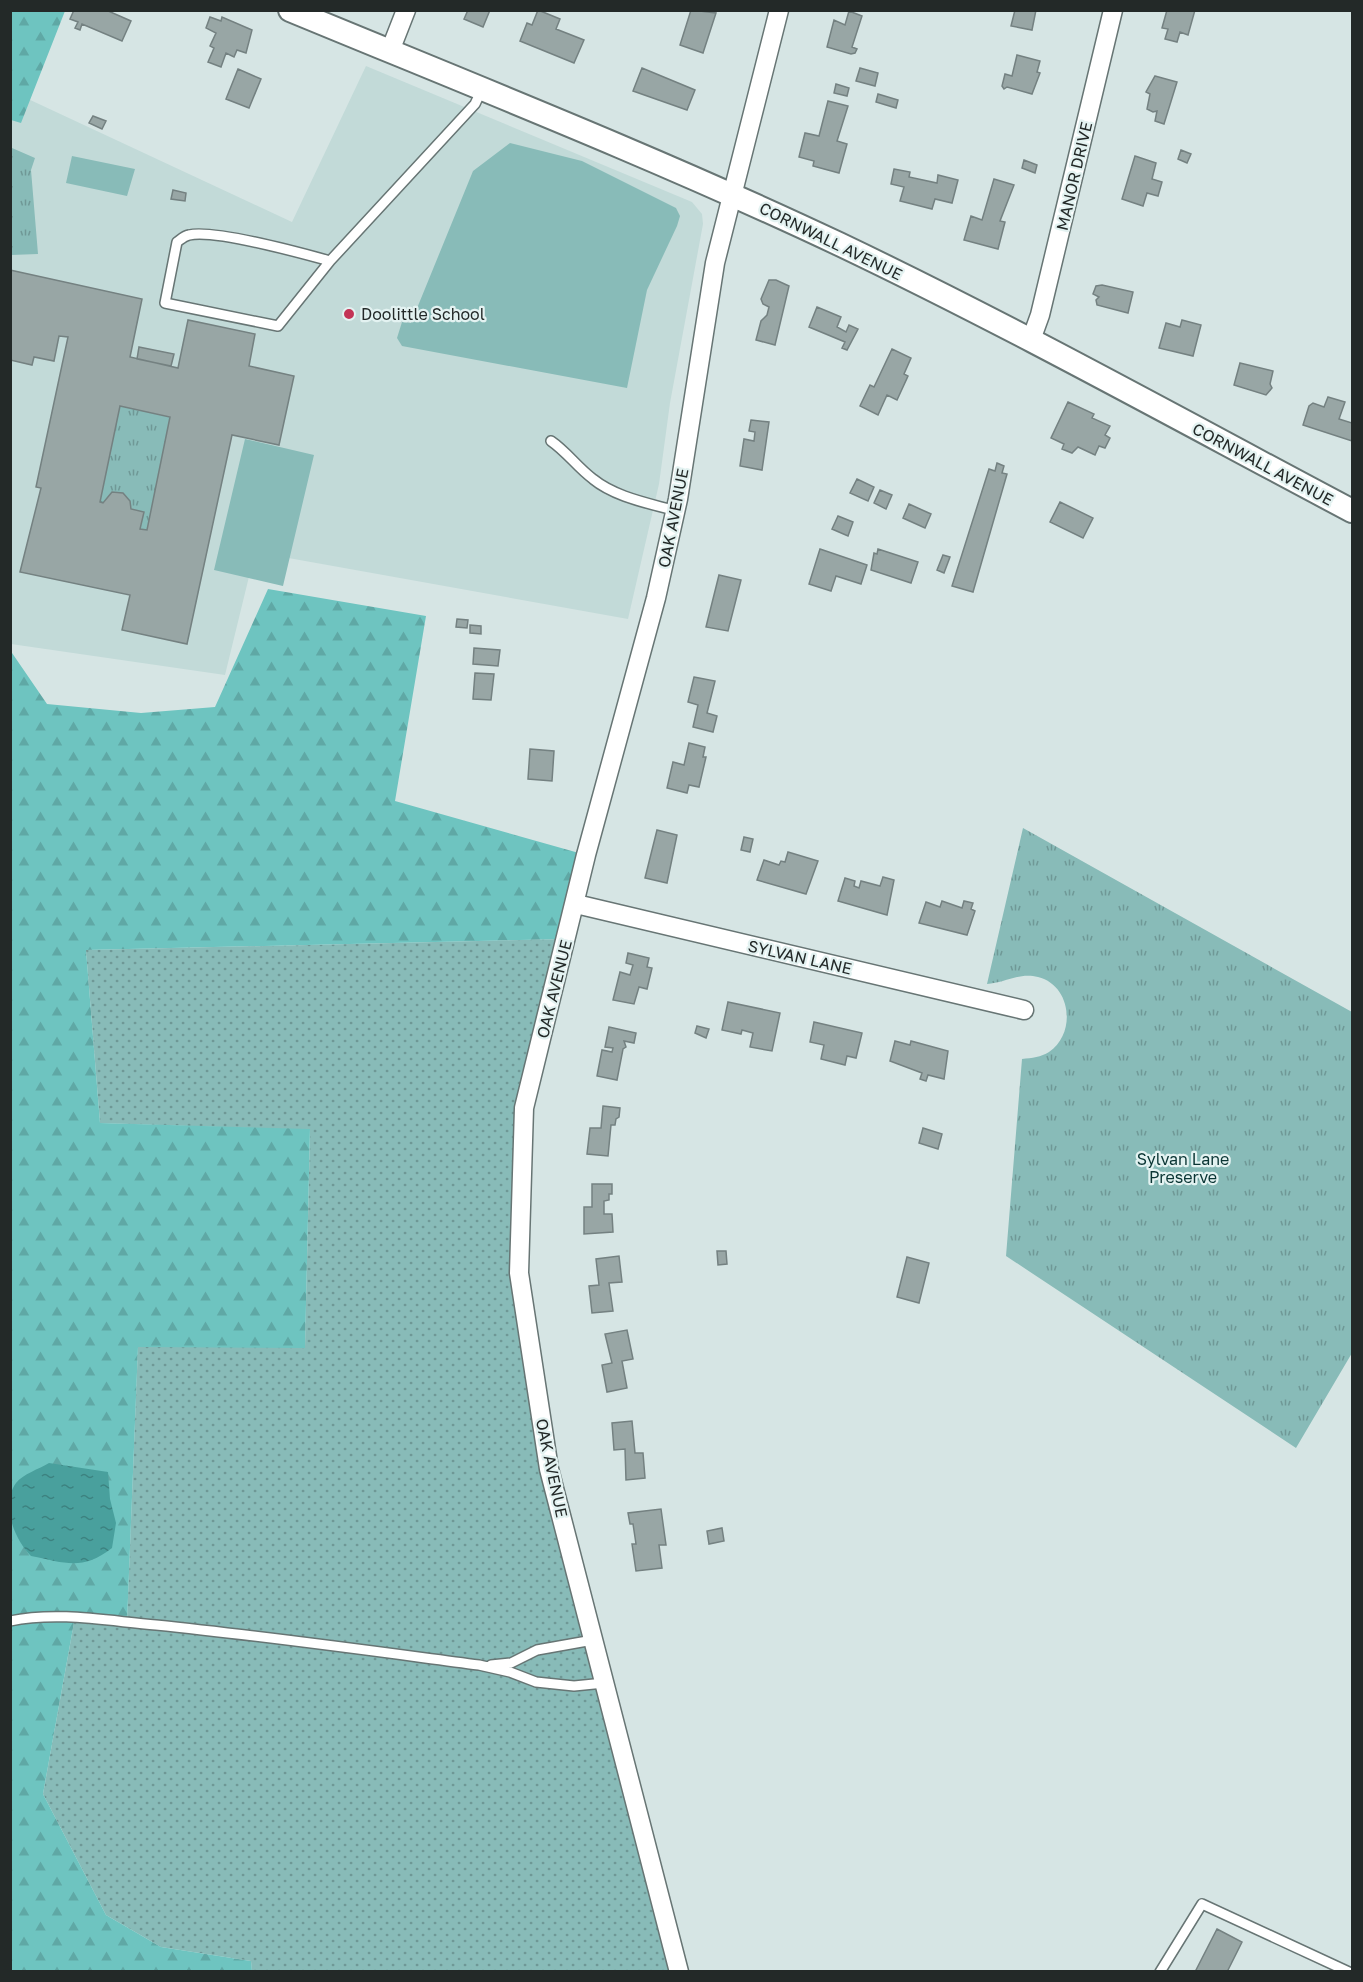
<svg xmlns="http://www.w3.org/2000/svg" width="1363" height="1982" font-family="'Golos Text',sans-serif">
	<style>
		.built { fill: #c2dad8 }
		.grass { fill: url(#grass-dots) }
		.forest { fill: url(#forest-firs) }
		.park { fill: url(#park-tufts) }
		.garden { fill: #88bbb8 }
		.water { fill: url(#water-ripples) }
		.building { fill: #98a6a5; stroke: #748181; stroke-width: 1.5; fill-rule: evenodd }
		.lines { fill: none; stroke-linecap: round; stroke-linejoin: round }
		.service-casing { stroke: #677574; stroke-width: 12 }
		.minor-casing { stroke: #677574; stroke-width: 21 }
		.tertiary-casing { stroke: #677574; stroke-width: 26 }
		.service { stroke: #fff; stroke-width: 9 }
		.minor { stroke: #fff; stroke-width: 18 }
		.tertiary { stroke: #fff; stroke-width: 22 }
		.poi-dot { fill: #c33456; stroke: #e3f2f1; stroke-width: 2 }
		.labels { text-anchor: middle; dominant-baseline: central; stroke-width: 4.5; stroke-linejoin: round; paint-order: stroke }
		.street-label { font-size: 16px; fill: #232928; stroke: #e3f2f1 }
		.poi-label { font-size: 16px; fill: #232928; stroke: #e3f2f1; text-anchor: start }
		.park-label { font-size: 16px; fill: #0a3534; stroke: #e3f2f1 }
	</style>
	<defs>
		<pattern id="grass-dots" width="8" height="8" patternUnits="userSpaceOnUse" patternTransform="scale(1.5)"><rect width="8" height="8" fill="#88bbb8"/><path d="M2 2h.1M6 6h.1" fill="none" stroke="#6f9896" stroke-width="1.8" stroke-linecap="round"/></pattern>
		<pattern id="forest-firs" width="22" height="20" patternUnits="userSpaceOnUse" patternTransform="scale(1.5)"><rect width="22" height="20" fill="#6ec4c0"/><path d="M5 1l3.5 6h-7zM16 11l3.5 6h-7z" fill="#5fa8a5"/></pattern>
		<pattern id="park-tufts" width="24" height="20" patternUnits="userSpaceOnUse" patternTransform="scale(1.5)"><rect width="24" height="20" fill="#88bbb8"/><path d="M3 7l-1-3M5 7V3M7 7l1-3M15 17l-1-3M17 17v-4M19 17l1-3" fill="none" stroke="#6f9896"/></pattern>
		<pattern id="water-ripples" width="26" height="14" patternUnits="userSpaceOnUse" patternTransform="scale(1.5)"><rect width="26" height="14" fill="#49a09d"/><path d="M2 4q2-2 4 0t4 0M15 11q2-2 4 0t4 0" fill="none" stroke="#3c8280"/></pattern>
	</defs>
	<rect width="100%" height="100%" fill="#d6e5e4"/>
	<path class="built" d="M366,66L692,202L702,214L703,224L670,403L659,484L628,619L255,552L225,675L11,644V91L292,222Z"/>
	<path class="grass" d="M567,939L524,1108L519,1273L549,1469L679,1971L252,1972L251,1961L161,1947L106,1915L43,1794L75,1617L127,1622L138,1346L305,1347L310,1130L100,1123L86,950Z"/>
	<path class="forest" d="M10,11H65L21,123L11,120Z
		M268,589L426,616L395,801L586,855L567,939L86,950L100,1123L310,1129L305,1348L138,1347L127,1623L75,1617L43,1794L106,1915L161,1947L251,1961L252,1971H11L10,650L47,704L141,713L215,707Z"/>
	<path class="park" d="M12,148L35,158L31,170L38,254L11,255Z
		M120,406L170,417L147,530L140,529L144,512L131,509L130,501L123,493L112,492L103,503L100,502Z
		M1023,828L1352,1012V1353L1296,1448L1006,1256L1022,1059C1032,1058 1041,1057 1049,1052C1077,1033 1071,985 1038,977C1019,972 1005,983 987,984Z"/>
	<path class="garden" d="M510,143L582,161L676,208L680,216L677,226L647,290L627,388L402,346L397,338L402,322L411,323L473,171Z
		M72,156L135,169L127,196L66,183Z
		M245,439L314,455L283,586L214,570Z"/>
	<path class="water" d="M49,1463L108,1472L110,1499L116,1523L112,1548C82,1571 66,1563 31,1556C15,1540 0,1505 16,1483C23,1474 39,1469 49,1463Z"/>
	<path class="building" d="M74,10H106L131,21L122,41L82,24L80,30L75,28L78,22L70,19Z
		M468,10H490L483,27L464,19Z
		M538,10L560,19L556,29L584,40L574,63L520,41L527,23L532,25Z
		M691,10L716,13L703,53L680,45Z
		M1015,10H1036L1032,30L1011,26Z
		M1167,10H1195L1188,35L1180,32L1177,42L1165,39L1168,29L1162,28Z
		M849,11L862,16L852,47L857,49L855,53L851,54L827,47L834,20L845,25Z
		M210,17L221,21L222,17L252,30L246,53L237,50L234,57L226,53L221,67L208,62L214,48L210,46L216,33L206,28Z
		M1017,55L1040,61L1037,72L1040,73L1032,94L1007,87L1004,89L1002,86L1005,74L1012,76Z
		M642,68L695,90L687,110L633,91Z
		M860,68L878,73L875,86L856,81Z
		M238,69L261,79L249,108L226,99Z
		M1155,76L1177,82L1164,124L1155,121L1157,111L1153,112L1147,109L1150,94L1146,92Z
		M836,84L849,88L847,96L834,93Z
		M878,94L898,100L896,108L876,102Z
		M828,101L848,106L837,141L847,144L839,173L813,166L814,161L799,157L805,133L819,136Z
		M93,116L106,121L102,129L89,123Z
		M1181,150L1191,154L1187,163L1178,159Z
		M1135,156L1156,163L1152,179L1162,182L1158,196L1147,193L1143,206L1122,199Z
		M1024,160L1037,165L1035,173L1022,168Z
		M894,169L910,172L909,177L937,183L938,175L958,180L952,203L935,199L932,209L900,201L904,187L891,184Z
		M994,179L1014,185L1000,221L1005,222L998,249L964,240L971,216L982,220Z
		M173,190L186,193L185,201L171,199Z
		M10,270L142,299L130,357L178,368L188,320L255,334L249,366L294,376L279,445L232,435L187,644L122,630L130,595L20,572L41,488L36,487L68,337L59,336L54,361L34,357L32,365L10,360ZM120,406L170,417L147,530L140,529L144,512L131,509L130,501L123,493L112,492L103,503L100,502Z
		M769,280H776L789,286L775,345L756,340L761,321L767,315L769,307L763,304L761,299Z
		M1102,285L1133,292L1128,313L1097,305L1096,300L1099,297L1093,294L1096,286Z
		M817,307L841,317L837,327L846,332L849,325L858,329L847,350L842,348L845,342L809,327Z
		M1182,320L1201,325L1193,356L1159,348L1166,323L1180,327Z
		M139,347L174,354L171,366L137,359Z
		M892,349L911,358L904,374L908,376L897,400L887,395L878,415L860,406L870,385L874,387Z
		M1240,363L1273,371L1270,384L1272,388L1266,395L1234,385Z
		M1328,397L1345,402L1339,419L1352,423V441L1303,425L1309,406L1313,403L1324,407Z
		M1068,402L1094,414L1092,418L1110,426L1105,435L1110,438L1105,448L1099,446L1095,455L1078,447L1072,453L1062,449L1064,444L1051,438Z
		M751,420L769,422L762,470L740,466L744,439L754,441L755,432L749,431Z
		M997,463L1004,466L1002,473L1007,474L973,592L952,586L989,469L995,471Z
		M857,479L874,487L868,501L850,493Z
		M880,490L892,495L886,509L874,503Z
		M1060,502L1093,518L1083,538L1050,522Z
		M909,504L931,514L925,528L903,518Z
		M838,516L853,522L848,536L832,529Z
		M820,549L867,565L861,584L836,576L831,591L809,584Z
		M878,549L918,562L911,583L871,570L874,553L877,554Z
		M943,555L950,557L944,573L937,570Z
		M719,575L741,580L728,631L706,627Z
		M457,619L468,620L467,628L456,627Z
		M470,625L481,626V634L470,633Z
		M474,648L500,650L498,666L473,664Z
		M475,673L494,674L491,700L473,699Z
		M694,677L715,681L707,713L717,716L713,732L693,727L698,705L688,702Z
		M689,743L705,747L703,757H706L699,787L689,785L687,793L667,788L673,762L684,765Z
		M530,749L554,751L552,781L528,779Z
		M657,830L677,835L667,883L645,878Z
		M744,837L753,839L750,852L741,850Z
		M788,852L818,861L806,894L757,880L764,860L779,865L781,861L785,862Z
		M883,877L894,880L887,915L838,901L845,878L855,881L854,886L859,888L861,881L880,886Z
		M942,901L962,908L964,901L973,903L971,909L975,911L967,935L919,923L926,902L940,907Z
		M628,953L649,958L647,967L652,968L647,989L639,987L634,1004L613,1000L620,972L630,975L633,965L626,963Z
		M728,1002L780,1013L772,1051L750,1047L753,1033L742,1030L741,1034L722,1030Z
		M814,1022L862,1033L856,1058L847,1056L845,1065L821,1059L824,1045L810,1042Z
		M697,1026L709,1029L706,1038L695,1033Z
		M609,1027L636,1033L634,1043L624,1041L626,1047L623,1049L617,1080L597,1076L602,1050L612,1052L613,1048L605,1047Z
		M895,1041L910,1045L911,1041L948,1051L944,1079L928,1075L926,1081L920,1079L922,1073L890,1061Z
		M603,1106L620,1108L619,1117L616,1119L615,1125H611L608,1156L587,1154L590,1128H601Z
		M923,1128L942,1134L938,1149L919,1143Z
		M592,1184H612V1194H609V1200L604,1201V1214H612L613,1232L584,1234V1207H592Z
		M717,1251H726L727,1264L718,1265Z
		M619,1256L622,1282L609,1283L613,1311L592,1313L589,1286L599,1285L596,1259Z
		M907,1257L929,1263L919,1303L897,1297Z
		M627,1330L633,1359L622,1361L627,1388L607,1392L602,1365L612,1363L605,1334Z
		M632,1421L635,1453H643L645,1478L626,1480L625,1449L614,1450L612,1423Z
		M661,1509L666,1545H659L662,1568L636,1571L632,1544H636L633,1524H630L628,1513Z
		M722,1528L724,1541L709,1544L707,1531Z
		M1217,1929L1242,1942L1227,1972H1195Z"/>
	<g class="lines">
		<g class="service-casing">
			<path id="service" d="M330,261L278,326L165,303L177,242C180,240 184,236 189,235C215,229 301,253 330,261L475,104L482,89
				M551,441C567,452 577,467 593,479C615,497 648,503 676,511
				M10,1621C58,1611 108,1621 156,1625C264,1636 372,1651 479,1665L510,1672L536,1682L574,1686L604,1683
				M491,1665L511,1663L537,1650L593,1640
				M1160,1972L1202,1904L1349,1972"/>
		</g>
		<g class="minor-casing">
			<path id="minor" d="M390,51L406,10
				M1031,340L1040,315L1113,10
				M576,904L1024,1010
				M679,1972L549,1469L519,1273L524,1108L586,855L656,598L678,499L715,263L779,10"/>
		</g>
		<g class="tertiary-casing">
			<path id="tertiary" d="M290,10C474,86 659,159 839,244C1013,327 1182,421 1352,511"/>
		</g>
		<use href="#service" class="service"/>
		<use href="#minor" class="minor"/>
		<use href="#tertiary" class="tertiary"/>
	</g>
	<circle class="poi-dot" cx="349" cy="314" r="6"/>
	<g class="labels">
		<g class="street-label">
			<text transform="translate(1074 176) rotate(-77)">MANOR DRIVE</text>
			<text transform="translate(831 241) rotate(26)">CORNWALL AVENUE</text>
			<text transform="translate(1263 464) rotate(28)">CORNWALL AVENUE</text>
			<text transform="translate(673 518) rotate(-79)">OAK AVENUE</text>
			<text transform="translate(800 957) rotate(13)">SYLVAN LANE</text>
			<text transform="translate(554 989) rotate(-76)">OAK AVENUE</text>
			<text transform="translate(552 1468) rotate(78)">OAK AVENUE</text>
		</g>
		<g class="poi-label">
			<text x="361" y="314">Doolittle School</text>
		</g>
		<g class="park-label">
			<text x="1183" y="1159">Sylvan Lane<tspan x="1183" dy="18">Preserve</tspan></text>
		</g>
	</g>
	<rect width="1363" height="1982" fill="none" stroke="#232928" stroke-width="24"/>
</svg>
